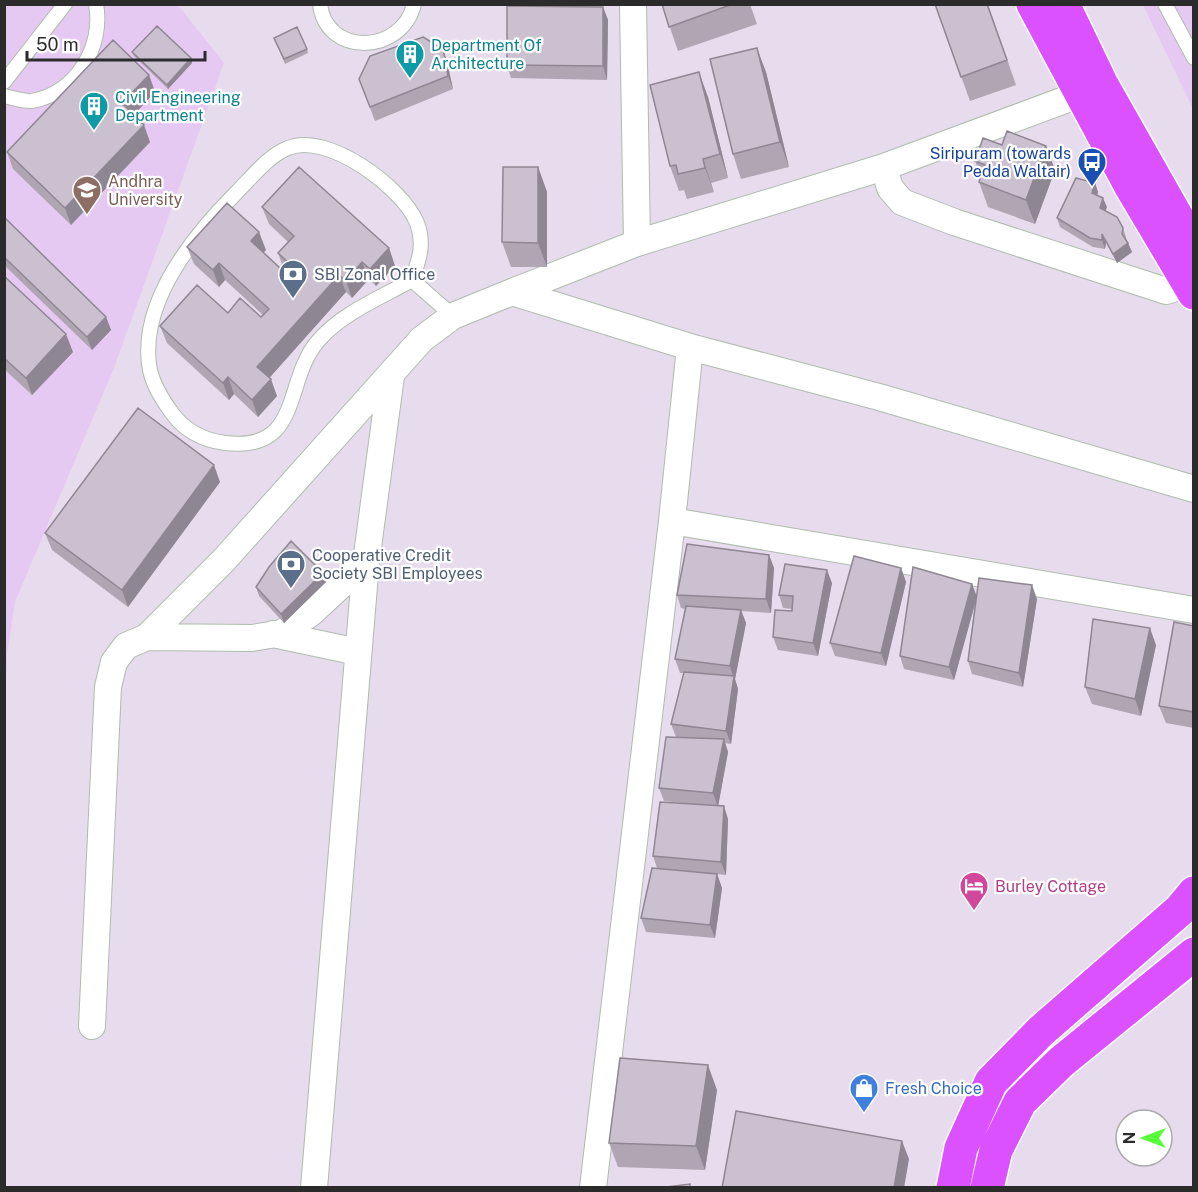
<svg xmlns="http://www.w3.org/2000/svg" width="1198" height="1192" font-family="'Public Sans',sans-serif">
	<style>
		.education { fill: #e6c9f2 }
		.lines { fill: none; stroke-linecap: round; stroke-linejoin: round }
		.lane-casing { stroke: #afbcac; stroke-width: 16 }
		.street-casing { stroke: #afbcac; stroke-width: 28 }
		.primary-casing { stroke: #fff; stroke-width: 36 }
		.lane { stroke: #fff; stroke-width: 14 }
		.street { stroke: #fff; stroke-width: 26 }
		.primary { stroke: #db50ff; stroke-width: 33 }
		.wall { fill: #afa5b3 }
		.shaded-wall { fill: #8e8692 }
		.building { fill: #cbc0d0; stroke: #8e8692; stroke-width: 1.5 }
		.labels { text-anchor: middle; dominant-baseline: central; stroke-width: 4.5; stroke-linejoin: round; paint-order: stroke }
		.culture-label { font-size: 16px; fill: #0d838f; stroke: #fff; text-anchor: start }
		.transit-label { font-size: 16px; fill: #164399; stroke: #fff; text-anchor: end }
		.education-label { font-size: 16px; fill: #785e54; stroke: #fff; text-anchor: start }
		.service-label { font-size: 16px; fill: #4e5e75; stroke: #fff; text-anchor: start }
		.hotel-label { font-size: 16px; fill: #b23c85; stroke: #fff; text-anchor: start }
		.shop-label { font-size: 16px; fill: #366cbe; stroke: #fff; text-anchor: start }
	</style>
	<rect width="100%" height="100%" fill="#e7dbee"/>
	<path class="education" d="M5,5H178L224,63L114,368L15,602L7,655L5,710Z
		M1143,5H1193V109Z"/>
	<g class="lines">
		<g class="lane-casing">
			<path id="lane" d="M320,4C326,57 402,55 414,4
				M1165,4L1194,58
				M4,82L65,4
				M4,96C13,98 24,102 32,101C76,93 104,47 96,4
				M412,280C419,260 425,244 417,223C403,188 327,131 288,148C268,156 252,177 237,192C195,234 141,300 149,364C151,382 161,398 172,413C185,431 202,440 225,443C303,452 283,382 318,341C342,313 380,298 412,280L453,316"/>
		</g>
		<g class="street-casing">
			<path id="street" d="M633,4L637,243L884,167L1097,88
				M884,167L890,188L902,202L954,222L1166,291L1188,284
				M690,347L879,397L1194,489
				M672,521L1194,610
				M273,634L358,652
				M147,637L252,638L282,633L311,613L366,562L391,376
				M92,1026L108,687L114,662L126,646L147,637L224,560L422,339L453,316L512,292
				M314,1188L366,562
				M593,1188L672,521L690,347L512,292L637,243"/>
		</g>
		<g class="primary-casing">
			<path id="primary" d="M1033,4L1130,185L1194,293
				M1063,4L1102,85L1194,247
				M953,1188L961,1148L991,1082L1041,1031L1180,910L1194,893
				M987,1188L996,1150L1020,1102L1061,1062L1194,954"/>
		</g>
		<use href="#lane" class="lane"/>
		<use href="#street" class="street"/>
		<use href="#primary" class="primary"/>
	</g>
	<path class="wall" d="M662,4H750L757,24L678,51Z
		M935,4H988L1016,85L970,101Z
		M603,7L608,20L607,80L511,78L507,65Z
		M274,38L307,49L308,53L285,64Z
		M443,49L447,62L453,89L375,121L359,79Z
		M132,52L191,58L192,63L168,89L134,56Z
		M766,72L789,167L741,179L733,154Z
		M149,75L155,92L134,115L150,142L71,225L13,169L7,152Z
		M708,97L728,178L711,183L714,192L687,199L684,190L679,191L670,166Z
		M1002,145L1046,146L1055,170L1035,224L988,207L979,182L981,177L975,161Z
		M538,167L547,192V267H511L502,242Z
		M1095,183L1098,192L1097,195L1107,207L1105,211L1123,228L1126,237V239L1132,252L1117,263L1106,243L1105,249L1093,247L1060,227L1057,218Z
		M262,207L389,248L395,266L376,286L369,279L352,298L346,292L269,377L277,396L258,417L234,394L229,400L167,343L160,326L228,313L261,317L263,315L225,280L219,287L194,264L187,247L266,250L263,252L295,282L296,281L284,270L278,253L288,242L269,224Z
		M4,217L106,317L111,330L92,350L4,265Z
		M4,276L73,352L32,395L4,369Z
		M220,482L128,607L52,550L45,533Z
		M769,555L774,568L771,613L741,611L746,623L735,679L738,689L731,744L725,743L728,752L718,806L728,819L726,875L697,872L717,874L722,888L715,938L646,932L641,918L657,868L653,856L690,804L664,801L659,788L676,737L671,724L684,673H680L675,659L685,609L681,608L677,595Z
		M901,568L906,582L886,666L835,656L830,643Z
		M323,573L326,582L284,623L259,596L256,587Z
		M832,583L818,656L778,650L773,637L792,611V609L783,608L779,595Z
		M972,584L976,596L1037,599L1023,687L972,674L968,661L975,602L954,680L904,669L900,656Z
		M1194,626V728L1166,723L1159,706Z
		M1156,645L1141,716L1092,704L1085,687Z
		M717,1090L705,1170L618,1167L609,1143Z"/>
	<path class="shaded-wall" d="M603,7L608,20L607,80L603,66Z
		M757,48L766,72L789,167L780,142Z
		M443,49L447,62L453,89L448,76Z
		M191,58L192,63L168,89L167,85Z
		M699,72L708,97L728,178L720,154Z
		M149,75L155,92L128,121L122,103Z
		M144,125L150,142L71,225L65,208Z
		M1046,146L1055,170L1035,224L1026,200Z
		M703,159L714,192L705,168Z
		M538,167L547,192V267L538,243Z
		M1095,183L1098,192L1095,202L1092,193Z
		M1103,198L1107,207L1103,217L1100,208Z
		M259,232L266,250L258,258L251,241Z
		M1102,234L1106,243L1105,249L1102,240Z
		M1128,243L1132,252L1117,263L1113,254Z
		M389,248L395,266L376,286L370,269Z
		M362,262L369,279L352,298L346,281Z
		M219,263L225,280L219,287L213,270Z
		M339,275L346,292L264,384L257,367Z
		M106,317L111,330L92,350L87,337Z
		M66,334L73,352L32,395L26,378Z
		M228,377L234,394L229,400L223,383Z
		M271,379L277,396L258,417L252,400Z
		M214,465L220,482L128,607L122,590Z
		M769,555L774,568L771,613L766,599Z
		M901,568L906,582L886,666L881,653Z
		M827,570L832,583L818,656L813,643Z
		M323,573L326,582L284,623L281,614Z
		M972,584L977,597L954,680L949,667Z
		M1032,585L1037,599L1023,687L1019,673Z
		M741,610L746,623L735,679L738,689L731,744L726,731L733,676L730,666Z
		M1150,628L1156,645L1141,716L1135,699Z
		M724,739L728,752L718,807L713,793Z
		M724,806L728,819L726,875L721,862Z
		M717,874L722,888L715,938L710,925Z
		M708,1065L717,1090L705,1170L696,1146Z
		M902,1141L909,1159L904,1188H894Z"/>
	<path class="building" d="M662,4H733L669,27Z
		M935,4H987L1007,60L961,77Z
		M507,6L603,7V66L507,65Z
		M157,26L191,58L167,85L132,52Z
		M297,27L307,49L284,59L274,38Z
		M423,37L443,49L448,76L370,107L359,79L370,56Z
		M113,40L149,75L122,103L144,125L65,208L7,152Z
		M757,48L780,142L733,154L710,59Z
		M699,72L720,154L703,159L705,168L678,174L676,165L670,166L650,85Z
		M1007,131L1046,146L1026,200L979,182L985,165L975,161L983,138L1002,145Z
		M299,167L389,248L370,269L362,262L346,281L339,275L257,367L271,379L252,400L228,377L223,383L160,326L197,285L228,313L240,298L261,317L269,309L219,263L213,270L187,247L227,203L259,232L251,241L295,282L302,275L278,253L294,236L262,207Z
		M503,167H538V243L502,242Z
		M1076,178L1095,183L1092,193L1103,198L1100,208L1117,217L1123,228L1122,234L1128,243L1113,254L1102,234V240L1090,238L1057,218Z
		M4,217L106,317L87,337L4,257Z
		M4,276L66,334L26,378L4,358Z
		M138,408L214,465L122,590L45,533Z
		M291,541L323,573L281,614L256,587L269,567Z
		M687,544L769,555L766,599L677,595Z
		M854,556L901,568L881,653L830,643Z
		M785,564L827,570L813,643L773,637L775,610L792,611L793,596L779,595Z
		M913,567L972,584L949,667L900,656Z
		M979,578L1032,585L1019,673L968,661Z
		M686,606L741,610L730,666L675,659Z
		M1093,619L1150,628L1135,699L1085,687Z
		M1174,622L1194,626V712L1159,706Z
		M684,672L734,676L726,731L671,724Z
		M666,737L724,739L713,793L659,788Z
		M660,802L724,806L721,862L653,856Z
		M652,868L717,874L710,925L641,918Z
		M620,1058L708,1065L696,1146L609,1143Z
		M736,1111L902,1141L894,1188H722Z
		M690,1184V1188H658Z"/>
	<defs>
		<g id="building-pin" transform="scale(1.5)"><path d="M0 17L-7.5 6A9.5 9.5 0 1 1 7.5 6Z" fill="#0f9aa8" stroke="#fff"/><path d="M-4-6H4V6H1V3H-1V6H-4ZM-2.5-4.3h1.7v1.8h-1.7ZM.8-4.3h1.7v1.8H.8ZM-2.5-1h1.7V.8h-1.7ZM.8-1h1.7V.8H.8Z" fill="#fff"/></g>
		<g id="bus-pin" transform="scale(1.5)"><path d="M0 17L-7.5 6A9.5 9.5 0 1 1 7.5 6Z" fill="#1a4fb4" stroke="#fff"/><path d="M-5-6H5V4H4V6H2V4H-2V6H-4V4H-5ZM-3.5-4V0h7V-4ZM-3.5 1.2v1.5H-2V1.2ZM2 1.2v1.5H3.5V1.2Z" fill="#fff"/></g>
		<g id="university-pin" transform="scale(1.5)"><path d="M0 17L-7.5 6A9.5 9.5 0 1 1 7.5 6Z" fill="#8d6e63" stroke="#fff"/><path d="M0-5L7-2L0 1L-7-2ZM-4 1L0 2.5L4 1V4Q0 6-4 4Z" fill="#fff"/></g>
		<g id="bank-pin" transform="scale(1.5)"><path d="M0 17L-7.5 6A9.5 9.5 0 1 1 7.5 6Z" fill="#5c6f8a" stroke="#fff"/><path d="M-6-4H6V4H-6ZM0-2.3a2.3 2.3 0 1 0 0 4.6a2.3 2.3 0 1 0 0-4.6Z" fill="#fff"/></g>
		<g id="hotel-pin" transform="scale(1.5)"><path d="M0 17L-7.5 6A9.5 9.5 0 1 1 7.5 6Z" fill="#d1479c" stroke="#fff"/><path d="M-6-4.5h1.5V1H6V5H4.5V3h-9V5H-6ZM-4 0a1.8 1.8 0 1 1 3.6 0ZM.5 0V-2.5h3Q6-2.5 6 0Z" fill="#fff"/></g>
		<g id="shop-pin" transform="scale(1.5)"><path d="M0 17L-7.5 6A9.5 9.5 0 1 1 7.5 6Z" fill="#3f7fe0" stroke="#fff"/><path d="M-5-2.5h2.3a2.7 3.5 0 0 1 5.4 0H5L5.5 6h-11ZM-1.5-2.5h3a1.5 2.3 0 0 0-3 0Z" fill="#fff"/></g>
	</defs>
	<g fill-rule="evenodd">
		<use href="#building-pin" x="410" y="54"/>
		<use href="#building-pin" x="94" y="106"/>
		<use href="#bus-pin" x="1092" y="162"/>
		<use href="#university-pin" x="87" y="190"/>
		<use href="#bank-pin" x="293" y="274"/>
		<use href="#bank-pin" x="291" y="564"/>
		<use href="#hotel-pin" x="974" y="886"/>
		<use href="#shop-pin" x="864" y="1088"/>
	</g>
	<g class="labels">
		<g class="culture-label">
			<text x="431" y="45">Department Of<tspan x="431" dy="18">Architecture</tspan></text>
			<text x="115" y="97">Civil Engineering<tspan x="115" dy="18">Department</tspan></text>
		</g>
		<g class="transit-label">
			<text x="1071" y="153">Siripuram (towards<tspan x="1071" dy="18">Pedda Waltair)</tspan></text>
		</g>
		<g class="education-label">
			<text x="108" y="181">Andhra<tspan x="108" dy="18">University</tspan></text>
		</g>
		<g class="service-label">
			<text x="314" y="274">SBI Zonal Office</text>
			<text x="312" y="555">Cooperative Credit<tspan x="312" dy="18">Society SBI Employees</tspan></text>
		</g>
		<g class="hotel-label">
			<text x="995" y="886">Burley Cottage</text>
		</g>
		<g class="shop-label">
			<text x="885" y="1088">Fresh Choice</text>
		</g>
	</g>
	<rect width="1198" height="1192" fill="none" stroke="#2b2b2b" stroke-width="12"/>
	<g transform="translate(1144 1138) rotate(270)"><circle r="28" fill="#ffffff" stroke="#aaaaaa" stroke-width="1.5"/>
	<path d="M0-4.5L10 22L0 15L-10 22Z" fill="#57ff38"/>
	<text y="-9" font-size="16" font-weight="bold" text-anchor="middle" fill="#2b2b2b">N</text>
	</g>
	<path d="M27 51v9h178v-9" fill="none" stroke="#2b2b2b" stroke-width="3"/>
	<text x="36" y="51" font-size="18" fill="#2b2b2b" stroke="#ffffff" stroke-width="4.5" paint-order="stroke">50 m</text>
</svg>
